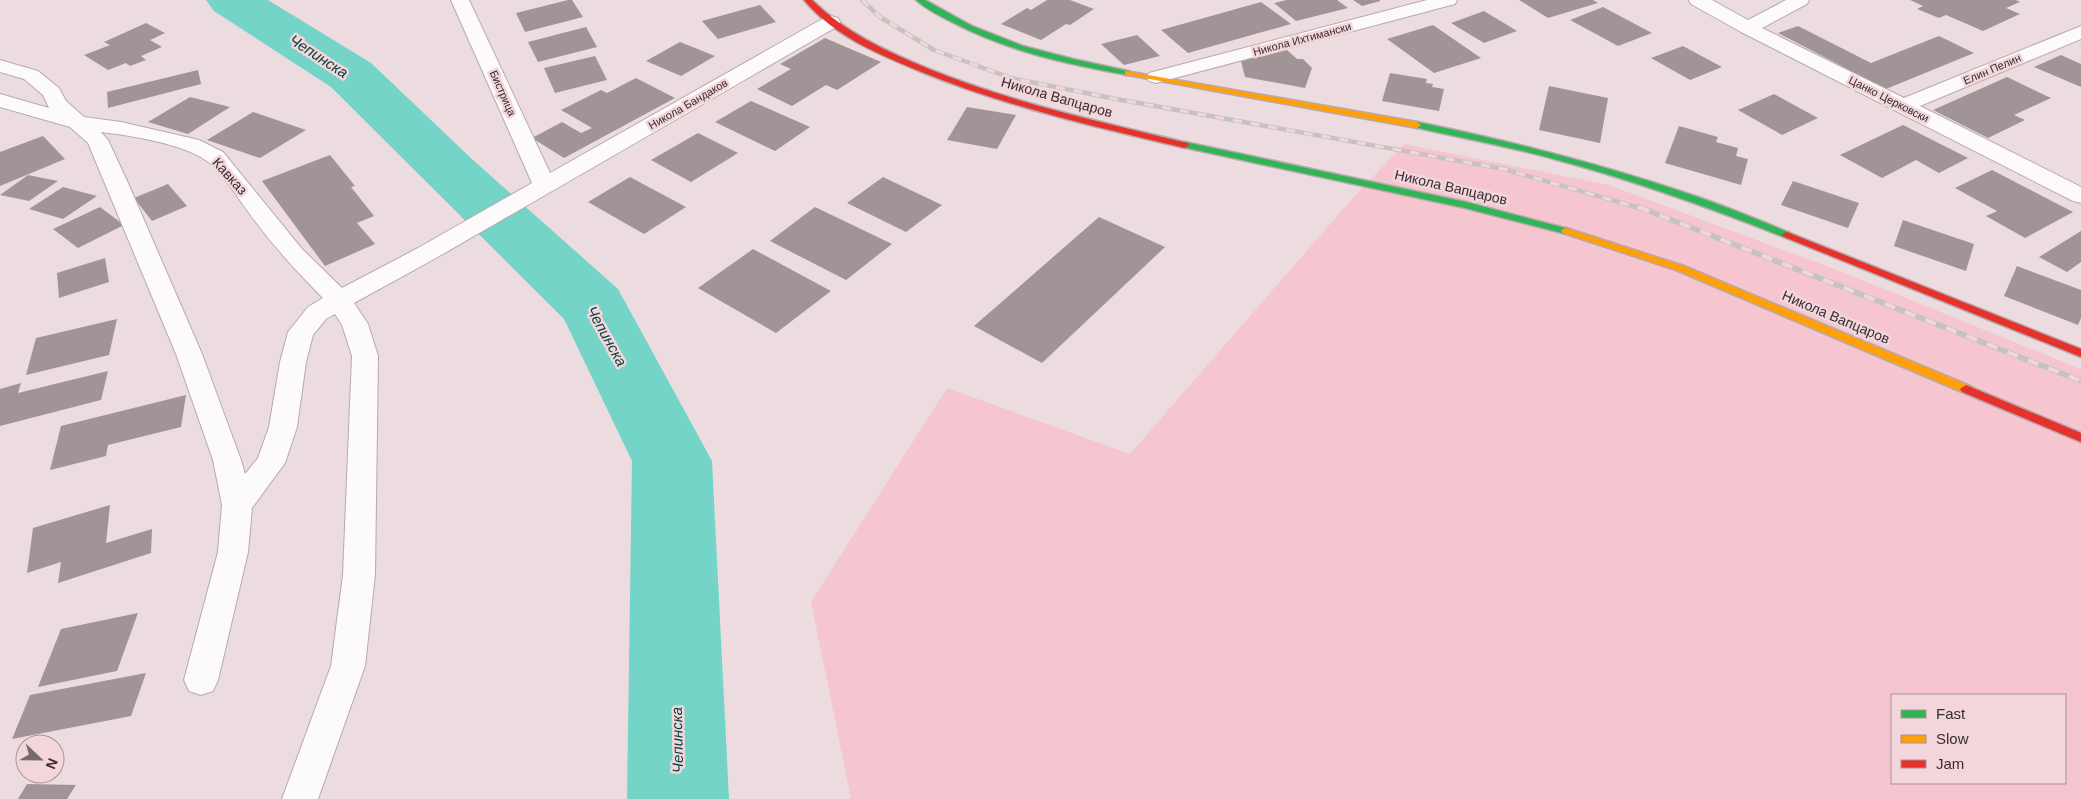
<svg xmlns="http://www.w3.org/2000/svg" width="2081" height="799" font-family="Arial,sans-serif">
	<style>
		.green { fill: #f6c6d0; fill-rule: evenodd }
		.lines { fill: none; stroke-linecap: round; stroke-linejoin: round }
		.river { fill: #74d4c8; fill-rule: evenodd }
		.building { fill: #a09497 }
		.street-casing { stroke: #b7aaad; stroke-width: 2 }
		.fast-casing { stroke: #b7aaad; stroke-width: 3 }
		.slow-casing { stroke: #b7aaad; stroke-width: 3 }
		.jam-casing { stroke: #b7aaad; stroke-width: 3 }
		.street { fill: #fcfafa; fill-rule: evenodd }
		.fast { fill: #30b455; fill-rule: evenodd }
		.slow { fill: #ff9f0a; fill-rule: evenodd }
		.jam { fill: #e5322d; fill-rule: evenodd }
		.rail-far1-casing { stroke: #c6c2c2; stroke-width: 4.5 }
		.rail-casing { stroke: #c6c2c2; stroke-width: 5.5 }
		.rail-far1 { stroke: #f2d6db; stroke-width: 3; stroke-dasharray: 9; stroke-linecap: butt }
		.rail { stroke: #f2d6db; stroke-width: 4; stroke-dasharray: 11; stroke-linecap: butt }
		.labels { text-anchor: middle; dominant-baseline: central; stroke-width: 5; stroke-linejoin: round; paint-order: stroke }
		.far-street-label { font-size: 11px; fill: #382d2f; stroke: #f2d6db }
		.street-label { font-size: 14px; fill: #382d2f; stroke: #f2d6db }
		.water-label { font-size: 15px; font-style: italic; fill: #03453d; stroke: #f2d6db }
	</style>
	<rect width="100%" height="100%" fill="#ecdcdf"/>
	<path class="green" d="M1404,144L1609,185L1837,270L2081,369V799H851L811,602L947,388L1130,454L1351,200ZM1892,695H2065V783H1892Z"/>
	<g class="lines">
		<path class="river" d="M206,0H268L371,63L473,160L618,289L712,461L729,799H627L632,461L564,319L331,87L214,11Z"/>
	</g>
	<path class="building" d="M568,0H572L583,17L525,32L516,13Z
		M1047,0H1070L1094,9L1070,25L1066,24L1041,40L1001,24L1027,8L1031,10Z
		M1287,0H1337L1348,8L1296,21L1274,3Z
		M1353,0H1380V1L1362,6Z
		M1519,0H1593L1598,3L1548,18Z
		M1910,0H2016L2020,2L2006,8L2020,14L1983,31L1946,15L1939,18L1917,9L1923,6Z
		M1261,2L1291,24L1188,53L1161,30Z
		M760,5L776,22L718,39L702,21Z
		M1603,7L1652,33L1618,46L1570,20Z
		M1484,11L1517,31L1484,43L1451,23Z
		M146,23L165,33L150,40L162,47L141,56L146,60L130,66L126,63L108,70L84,55L110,45L104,42Z
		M1433,25L1481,58L1434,73L1387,39Z
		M1798,26L1871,63L1939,36L1974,53L1886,89L1778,33Z
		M586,27L597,47L538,62L528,42Z
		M1137,35L1160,56L1124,65L1101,44Z
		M825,38L881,62L837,90L826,85L792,106L757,89L791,69L780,64Z
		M680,42L715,56L681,76L646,61Z
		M1683,46L1722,67L1690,80L1651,58Z
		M1287,50L1297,59H1303L1312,68L1305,88L1245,77L1241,61Z
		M2061,55L2081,64V87L2034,67Z
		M595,56L607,80L555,93L544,68Z
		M198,70L201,84L108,108L107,92Z
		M1390,73L1427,79L1426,83L1433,84L1432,87L1444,89L1439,111L1382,101Z
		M2007,77L2051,98L2014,115L2025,120L1988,138L1933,110Z
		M636,78L675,98L564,158L532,138L562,122L581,133L592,128L561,110L601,90L607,93Z
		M1549,86L1608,98L1600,143L1539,130Z
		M1774,94L1818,118L1782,135L1738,110Z
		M190,97L230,107L188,134L148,122Z
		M751,101L810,127L775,151L715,122Z
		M967,107L1016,115L997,149L947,140Z
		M253,112L306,130L260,158L207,140Z
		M1903,125L1968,158L1939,173L1916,160L1882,178L1840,155Z
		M1679,126L1718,137L1716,142L1738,148L1736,156L1748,159L1741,185L1665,163Z
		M698,133L738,153L691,182L651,160Z
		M43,136L65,159L0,186V152Z
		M330,155L355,186L351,187L374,216L357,223L375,244L325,266L262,181Z
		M1992,170L2073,212L2025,238L1986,216L1997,211L1955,188Z
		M28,175L58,181L29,201L0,195Z
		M630,177L686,207L644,234L588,202Z
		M883,177L942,205L906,232L847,203Z
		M1793,181L1859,203L1848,228L1781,205Z
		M168,184L187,206L152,221L134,198Z
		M63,187L97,196L63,219L29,209Z
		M100,207L124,225L78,248L53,229Z
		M815,207L892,244L846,280L770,241Z
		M1099,217L1165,247L1042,363L974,326Z
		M1903,220L1974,244L1966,271L1894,246Z
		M2081,231V262L2067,272L2039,257Z
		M753,249L831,291L776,333L698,288Z
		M105,258L109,282L59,298L57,273Z
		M2017,266L2081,290V318L2078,325L2004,296Z
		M117,319L109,355L26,375L36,338Z
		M108,371L101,400L0,426V389L21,383L18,393Z
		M186,395L181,427L108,445L106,456L50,470L61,426Z
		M110,505L106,543L152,529L151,553L58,583L61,562L27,573L33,528Z
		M138,613L117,671L38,687L61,629Z
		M146,673L131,716L12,739L30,695Z
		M27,784L76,785L67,799H18Z"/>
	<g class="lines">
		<g class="street-casing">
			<path id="street" d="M451,0H469L550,173L824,18L831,16L838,18L840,22L838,26L436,258L354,303L368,324L378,356L375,575L365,666L318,799H282L331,666L343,575L352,356L342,325L335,314L326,319L313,335L306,362L297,427L285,463L252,508L248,552L218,680L213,691L201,695L189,691L184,680L218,552L222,505L213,460L176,354L88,143L70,127L0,107V94L49,108L43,95L24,79L0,72V60L38,71L59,88L66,101L84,117L121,122L199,140L223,152L302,249L342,288L418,248L532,183ZM101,132C129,135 184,144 207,161C223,173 242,204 255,221C276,249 298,273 323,298L308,307L288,332L280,362L269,427L258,458L245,474L241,460L202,354L128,183L108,140Z
				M1427,0H1457L1455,4L1156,83L1149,81L1146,77L1149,73Z
				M1689,0H1712L1748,20L1786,0H1809L1807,4L1762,28L1904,98L2081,26V39L1920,106L2081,187V203L2073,201L1741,32L1691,4Z"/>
		</g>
		<g class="fast-casing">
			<path id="fast" d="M916,0H925L972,26L1023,46L1073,59L1128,71L1132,73L1128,75C1067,64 1007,51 952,22C940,16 926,9 916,0Z
				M1417,122C1511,141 1604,165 1695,196C1727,207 1759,220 1790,233L1792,235L1790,237H1784C1708,207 1633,180 1554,159C1508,146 1461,138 1414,127V123Z
				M1185,142L1466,202L1569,229L1571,231L1566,234L1465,208L1182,147V143Z"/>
		</g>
		<g class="slow-casing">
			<path id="slow" d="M1125,71L1417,122L1421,125L1417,128L1128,75H1125Z
				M1566,228L1684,266L1970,386L1972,389L1970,392H1962L1676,270L1563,233L1561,231L1563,229Z"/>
		</g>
		<g class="jam-casing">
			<path id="jam" d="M804,0H812C846,33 886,51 929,69C1013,103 1101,122 1188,143L1189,145L1185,148C1095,127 1005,106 919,71C878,54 834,36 804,0Z
				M1787,232L2081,349V357L1784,237L1782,235L1784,233Z
				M1966,385L2081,433V442L1962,392L1960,389Z"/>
		</g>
		<use href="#street" class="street"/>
		<use href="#fast" class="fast"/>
		<use href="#slow" class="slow"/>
		<use href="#jam" class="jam"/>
		<g class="rail-far1-casing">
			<path id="rail-far1" d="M862,0L880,17L934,50L1011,78L1116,99L1504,169L1643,209"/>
		</g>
		<g class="rail-casing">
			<path id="rail" d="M1639,207L2081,381"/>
		</g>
		<use href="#rail-far1" class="rail-far1"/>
		<use href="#rail" class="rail"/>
	</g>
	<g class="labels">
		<g class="far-street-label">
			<text transform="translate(1302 39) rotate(-15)">Никола Ихтимански</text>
			<text transform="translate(1992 69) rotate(-23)">Елин Пелин</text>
			<text transform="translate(503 93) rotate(66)">Бистрица</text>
			<text transform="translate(1889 99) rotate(27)">Цанко Церковски</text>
			<text transform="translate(688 104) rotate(-30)">Никола Бандаков</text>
		</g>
		<g class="street-label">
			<text transform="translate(1057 97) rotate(16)">Никола Вапцаров</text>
			<text transform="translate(230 176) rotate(48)">Кавказ</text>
			<text transform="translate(1451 187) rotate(13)">Никола Вапцаров</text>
			<text transform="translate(1836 317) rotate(23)">Никола Вапцаров</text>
		</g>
		<g class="water-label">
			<text transform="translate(319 56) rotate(33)">Чепинска</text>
			<text transform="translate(607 336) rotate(61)">Чепинска</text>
			<text transform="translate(677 740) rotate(-91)">Чепинска</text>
		</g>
	</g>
	<rect x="1891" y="694" width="175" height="90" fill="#f2d6db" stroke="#a89296"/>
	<rect x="1901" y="710" width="25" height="8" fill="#30b455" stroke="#a89296"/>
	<text x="1936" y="719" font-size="15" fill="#382d2f">Fast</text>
	<rect x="1901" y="735" width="25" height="8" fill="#ff9f0a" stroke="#a89296"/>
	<text x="1936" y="744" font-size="15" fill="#382d2f">Slow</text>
	<rect x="1901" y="760" width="25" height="8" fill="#e5322d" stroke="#a89296"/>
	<text x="1936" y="769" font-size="15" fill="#382d2f">Jam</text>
	<g transform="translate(40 759) rotate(112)"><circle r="24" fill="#f2d6db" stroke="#a89296"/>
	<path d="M0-4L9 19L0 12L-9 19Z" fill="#776a6d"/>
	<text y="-8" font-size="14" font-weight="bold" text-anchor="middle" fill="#382d2f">N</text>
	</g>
</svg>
